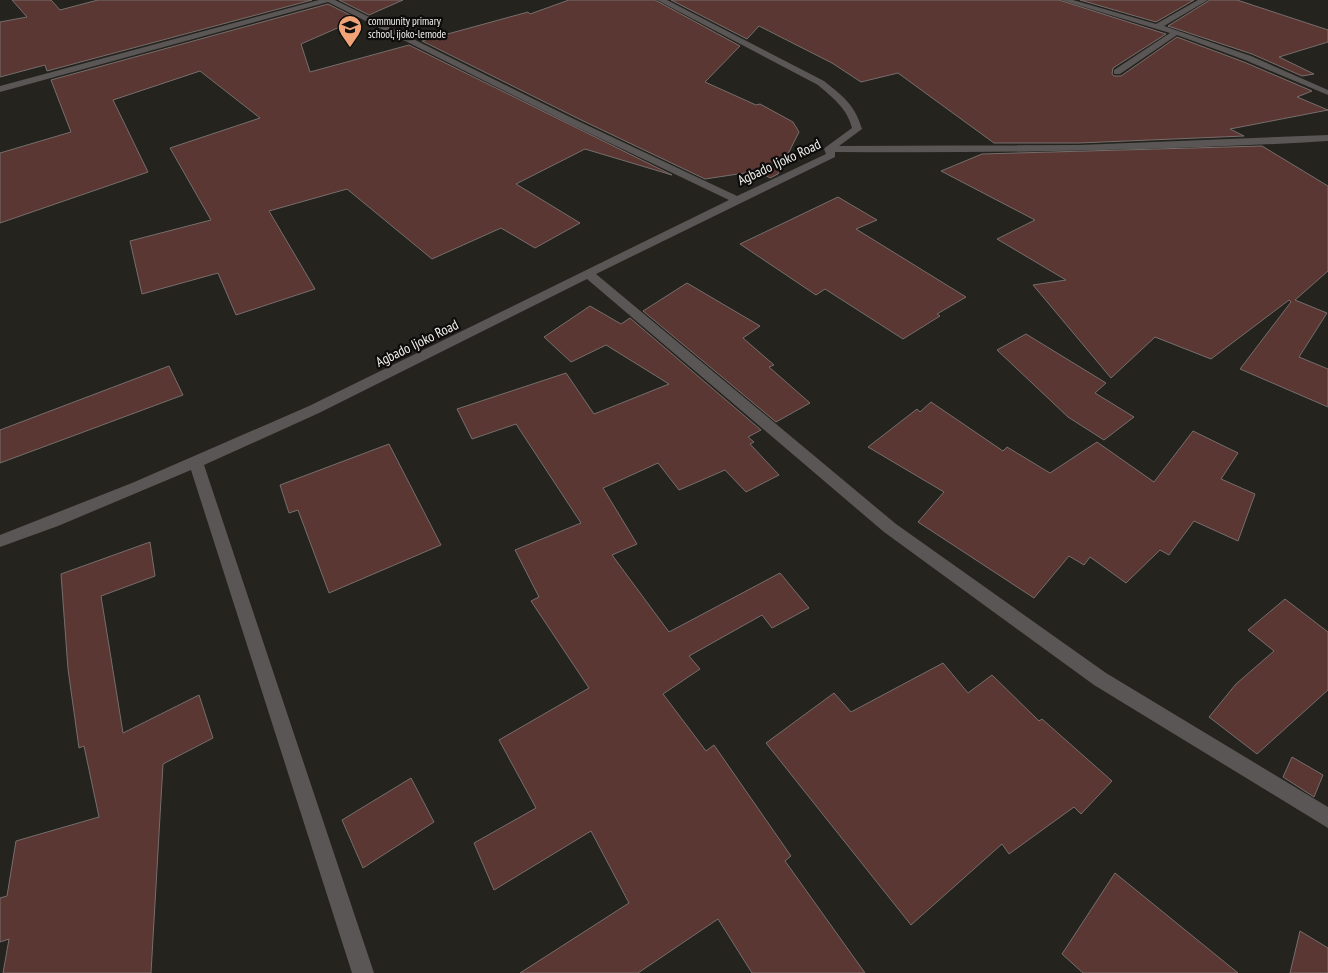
<svg xmlns="http://www.w3.org/2000/svg" width="1328" height="973" font-family="'PT Sans Narrow',sans-serif">
	<style>
		.building { fill: #5a3732; stroke: #766e6d }
		.lines { fill: none; stroke-linecap: round; stroke-linejoin: round }
		.minor { fill: #5a5655; fill-rule: evenodd }
		.labels { text-anchor: middle; dominant-baseline: central; stroke-width: 4.5; stroke-linejoin: round; paint-order: stroke }
		.far-poi-label { font-size: 11px; fill: #f2f1ed; stroke: #0d0c0a; text-anchor: start }
		.street-label { font-size: 14px; fill: #f2f1ed; stroke: #0d0c0a }
	</style>
	<rect width="100%" height="100%" fill="#25231e"/>
	<path class="building" d="M12,0H51L60,10L98,0H312L47,71L45,65L0,77V22L27,17Z
		M339,0H403L369,15Z
		M569,0H655L740,46L705,82L756,105L760,104L793,122L799,132L778,174L770,178L758,171L705,179L577,118L422,41L528,12L530,14Z
		M671,0H1059L1166,34L1113,68L1112,74L1114,76H1121L1177,37L1244,62L1312,91L1297,97L1328,110L1230,129L1244,136L1079,143H994L898,73L861,82L832,63L759,26L747,39Z
		M1080,0H1194L1156,22Z
		M1210,0H1237L1328,30V42L1279,57L1314,74L1302,76L1252,54L1168,26Z
		M328,4L358,19L301,44L310,72L409,45L672,175L585,149L516,184L580,223L535,248L501,228L432,259L347,189L269,211L315,289L236,315L218,273L142,294L130,241L211,220L170,148L260,118L200,71L113,100L148,172L0,223V153L71,132L51,80Z
		M1262,146L1328,186V271L1295,300L1327,313L1299,357L1328,369V407L1240,369L1291,302L1289,300L1211,359L1155,337L1111,378L1033,285L1066,280L997,239L1035,220L941,171L982,154Z
		M838,197L877,220L856,229L966,297L937,314L940,316L903,339L825,289L816,295L740,244Z
		M687,283L760,326L743,338L774,365L769,367L810,403L776,422L643,311Z
		M590,306L621,324L630,318L761,430L748,437L754,442L750,444L779,475L746,492L725,470L679,490L658,463L603,488L637,544L612,555L669,632L780,573L809,608L772,628L762,615L689,656L700,669L663,694L706,751L714,745L791,856L785,861L865,973H752L718,919L638,973H520L629,903L591,831L494,890L474,843L536,808L499,740L589,688L531,601L539,597L515,550L581,523L516,424L472,439L457,409L566,373L594,414L669,384L606,345L571,362L544,337Z
		M1026,334L1106,383L1095,393L1134,417L1104,440L1068,417L997,350Z
		M169,366L183,395L0,463V430Z
		M931,402L1003,451L1007,447L1050,473L1097,442L1154,482L1193,431L1238,453L1221,479L1255,494L1238,541L1194,521L1169,555L1160,550L1126,583L1090,557L1084,565L1069,556L1034,598L918,522L944,492L868,447L917,409L920,412Z
		M389,444L441,545L329,593L298,510L289,513L280,485Z
		M150,542L155,576L101,596L123,733L199,695L213,738L163,764L151,973H3L9,939L0,942V898L7,896L16,841L99,817L84,746L79,748L68,669L61,574Z
		M1285,599L1328,632V690L1257,754L1209,717L1236,684L1274,651L1248,630Z
		M943,663L968,693L992,675L1039,721L1042,719L1112,781L1081,814L1074,807L1009,854L1002,844L911,925L766,743L834,693L851,712Z
		M1292,757L1323,775L1314,797L1283,777Z
		M411,778L434,822L363,868L342,820Z
		M1115,873L1238,973H1083L1062,954Z
		M1300,931L1328,948V973H1290Z"/>
	<g class="lines">
		<path class="minor" d="M319,0H335L576,120L737,196L826,154L824,149L826,147L852,128C847,108 833,98 818,85L657,0H667L824,81C843,96 855,105 862,129L839,146L1079,145L1328,135V141C1164,151 1000,153 835,152V157L596,274L896,524L1106,673L1328,807V828L1094,685L884,532L587,279L319,413L204,465L374,973H352L191,470L58,526L0,547V535L132,483L309,406L729,200L570,124L328,2L0,92V86Z
			M1061,0H1073L1156,24L1198,0H1208L1164,26L1251,56L1328,90V95L1245,60L1177,35L1120,74H1114V70L1170,33Z"/>
	</g>
	<defs>
		<g id="school-pin" transform="scale(1.25)"><path d="M0 17L-7.5 6A9.5 9.5 0 1 1 7.5 6Z" fill="#efa376" stroke="#0d0c0a"/><path d="M0-5L7-2L0 1L-7-2ZM-4 1L0 2.5L4 1V4Q0 6-4 4Z" fill="#111"/></g>
	</defs>
	<g fill-rule="evenodd">
		<use href="#school-pin" x="350" y="27"/>
	</g>
	<g class="labels">
		<g class="far-poi-label">
			<text x="368" y="21">community primary<tspan x="368" dy="13">school, ijoko-lemode</tspan></text>
		</g>
		<g class="street-label">
			<text transform="translate(779 162) rotate(-25)">Agbado Ijoko Road</text>
			<text transform="translate(417 343) rotate(-26)">Agbado Ijoko Road</text>
		</g>
	</g>
</svg>
